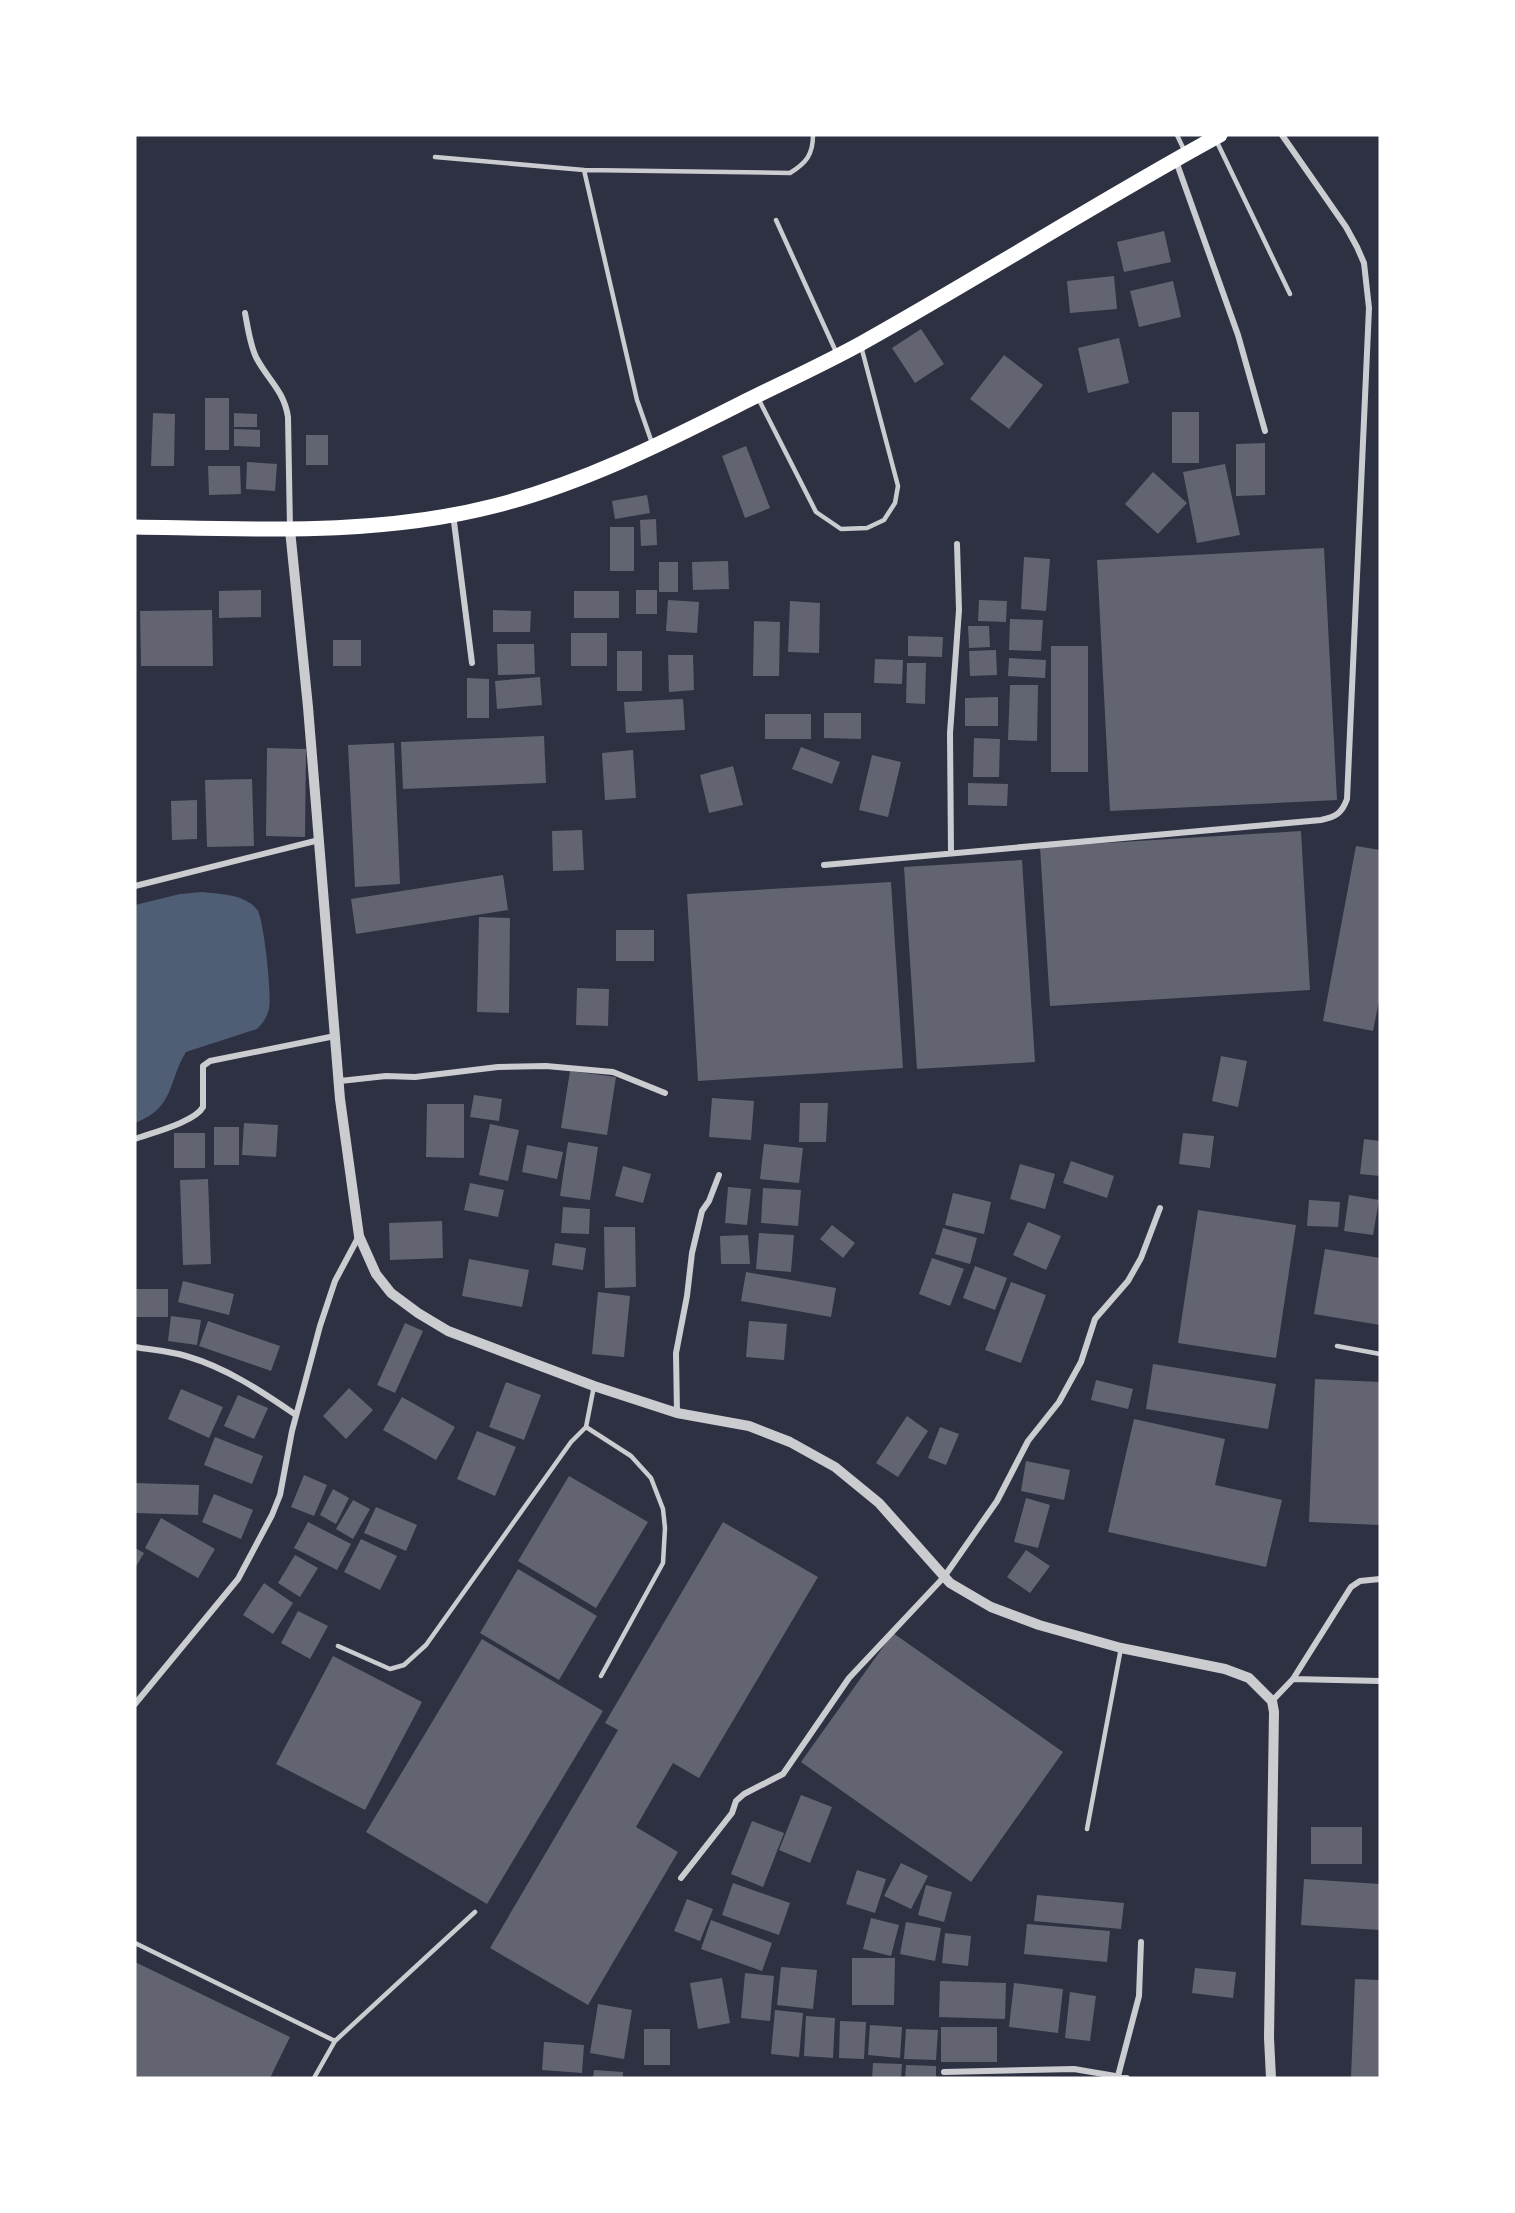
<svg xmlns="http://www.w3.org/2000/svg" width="1515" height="2213" font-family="Commissioner,sans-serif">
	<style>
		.water { fill: #4f5d75 }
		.building { fill: #626471 }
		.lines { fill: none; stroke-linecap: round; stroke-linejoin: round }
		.service { stroke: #caccd0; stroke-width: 4.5 }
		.minor { stroke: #caccd0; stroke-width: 6 }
		.tertiary { stroke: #caccd0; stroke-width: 10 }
		.primary { stroke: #fff; stroke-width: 15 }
	</style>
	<rect width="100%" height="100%" fill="#2d3142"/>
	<path class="water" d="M202,892C219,894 247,894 258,911C264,923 272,995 269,1009C267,1017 263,1023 257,1029L186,1052C168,1081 175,1108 135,1123V905L180,894Z"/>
	<path class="building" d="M1164,231L1171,262L1124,272L1117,242Z
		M1114,276L1117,309L1070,313L1067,281Z
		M1173,281L1181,317L1139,327L1130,291Z
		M921,329L944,364L915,383L892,348Z
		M1119,338L1129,383L1088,393L1078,348Z
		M1004,355L1043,385L1009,429L970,399Z
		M205,398H229V450H205Z
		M1172,412H1199V463H1172Z
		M153,413L175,414L174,466H151Z
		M234,413L257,414V427H234Z
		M234,429L260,430V447L234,446Z
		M306,435H328V465H306Z
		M1265,443V495L1236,496V444Z
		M746,446L770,508L745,518L722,456Z
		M247,462L277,464L275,491L246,489Z
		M1225,464L1240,535L1197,543L1183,472Z
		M208,466H240L241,494L209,495Z
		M1153,472L1187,503L1158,534L1125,504Z
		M647,495L650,513L615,519L612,501Z
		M656,519L657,545L641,546L640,520Z
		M610,527H634V571H610Z
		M1324,548L1337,800L1110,811L1097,560Z
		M1024,557L1050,559L1046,611L1021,609Z
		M728,561L729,589L693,590L692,562Z
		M659,562H678V592H659Z
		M261,590V617L219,618V591Z
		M636,590H657V614H636Z
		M574,591H619V618H574Z
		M668,600L699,602L697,633L666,631Z
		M979,600L1007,601L1006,622L978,621Z
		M790,601L820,603L819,653L788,652Z
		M212,610L213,666H141L140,611Z
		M493,610L531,611L530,632H493Z
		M1010,619L1043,620L1041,651L1009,650Z
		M754,621L780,622L779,676H753Z
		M968,626H989L990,647L969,648Z
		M571,633H607V666H571Z
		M908,636L943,637L942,657L908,656Z
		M333,640H361V666H333Z
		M497,644H534L535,674L498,675Z
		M1051,646H1088V772H1051Z
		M996,650L997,675L970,676L969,651Z
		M617,651H642V691H617Z
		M668,655H693L694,690L669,692Z
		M1009,658L1046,660L1045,678L1008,676Z
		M875,659L903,660L902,684L874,683Z
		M907,663H926L925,704L906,703Z
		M540,677L542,705L497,709L495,681Z
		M467,678L489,679V718H467Z
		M1010,685H1038L1037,741L1008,740Z
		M998,697V726H965V698Z
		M683,699L685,730L626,733L624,702Z
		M824,713H861V739L824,738Z
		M765,714H811V739H765Z
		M544,736L546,783L403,789L401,742Z
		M974,738L1000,739L999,777H973Z
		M394,743L400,884L355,887L348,745Z
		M801,747L840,762L832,784L792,769Z
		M267,748L306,749L305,837L266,836Z
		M633,750L636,798L605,800L602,753Z
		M872,755L901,762L888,817L859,810Z
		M733,766L743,805L709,813L700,775Z
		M252,779L254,846L207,847L205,780Z
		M968,783L1008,784L1007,806L968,805Z
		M197,800V839L172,840L171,801Z
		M582,830L584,870L553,871L552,831Z
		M1301,831L1310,990L1050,1006L1040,847Z
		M1356,846L1380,850V996L1373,1031L1323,1021Z
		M1022,860L1035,1062L917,1069L904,867Z
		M503,875L508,910L356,934L351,899Z
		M891,882L903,1068L698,1081L687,894Z
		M479,917L510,918L509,1013L477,1012Z
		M616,930H654V961H616Z
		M577,988L609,989L608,1026L576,1025Z
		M1221,1056L1247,1061L1238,1107L1212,1101Z
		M570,1071L616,1077L607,1135L561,1128Z
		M474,1095L502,1099L499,1121L470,1117Z
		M712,1098L754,1101L751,1140L709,1137Z
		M800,1103H828L826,1142H799Z
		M427,1104H464V1158L426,1157Z
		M244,1123L278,1125L276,1157L242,1155Z
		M490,1124L519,1130L508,1181L479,1175Z
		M214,1127H239V1165H214Z
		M174,1133H205V1168H174Z
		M1183,1133L1214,1136L1210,1168L1179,1164Z
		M1364,1139L1380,1141V1176L1360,1174Z
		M568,1142L598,1147L590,1200L560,1196Z
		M764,1144L803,1148L799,1183L760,1179Z
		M527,1145L563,1152L557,1179L522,1172Z
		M1071,1161L1114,1176L1107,1198L1063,1183Z
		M1020,1164L1055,1174L1045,1209L1010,1199Z
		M623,1166L651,1174L643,1203L615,1196Z
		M208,1179L211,1264L183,1265L180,1180Z
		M470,1183L504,1190L498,1217L464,1210Z
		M728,1187L751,1189L747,1225L725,1223Z
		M763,1188L801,1190L798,1226L761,1223Z
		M953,1193L991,1202L984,1234L945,1225Z
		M1349,1195L1379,1200L1373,1235L1344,1231Z
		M1309,1200L1340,1202L1338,1227L1307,1226Z
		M563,1207L590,1209L589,1234L561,1233Z
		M1198,1210L1296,1225L1276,1358L1178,1343Z
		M442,1221L443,1258L390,1260L389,1223Z
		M1028,1222L1061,1236L1046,1270L1013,1255Z
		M832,1225L855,1243L843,1258L820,1239Z
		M604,1227H635L636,1287L605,1288Z
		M943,1228L977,1238L970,1264L935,1254Z
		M759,1233L794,1235L791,1272L756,1269Z
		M748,1235L750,1264H721L720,1236Z
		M555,1243L586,1248L583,1270L552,1265Z
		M1325,1249L1380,1258V1325L1314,1314Z
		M932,1258L964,1269L950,1306L919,1294Z
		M469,1259L529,1270L522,1307L462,1296Z
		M975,1266L1007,1278L995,1310L963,1298Z
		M746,1272L836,1288L831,1317L741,1301Z
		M183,1281L234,1294L229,1315L178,1302Z
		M1011,1282L1046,1295L1021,1363L985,1350Z
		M135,1289H168V1317H135Z
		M598,1292L630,1296L624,1357L592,1354Z
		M171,1316L201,1320L197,1345L168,1341Z
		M208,1321L280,1346L271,1371L199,1346Z
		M749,1321L787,1324L784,1360L746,1357Z
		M405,1323L423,1331L395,1393L377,1385Z
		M1153,1364L1276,1384L1268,1429L1146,1409Z
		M1315,1379L1380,1382V1525L1309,1522Z
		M1096,1380L1133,1389L1128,1409L1091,1400Z
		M506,1382L541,1395L524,1440L489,1427Z
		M349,1388L373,1410L346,1439L323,1416Z
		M181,1389L223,1407L209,1438L168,1419Z
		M238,1395L268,1408L254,1439L224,1426Z
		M402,1397L455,1427L436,1460L383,1430Z
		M907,1416L928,1431L898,1477L876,1463Z
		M1134,1419L1225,1439L1215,1485L1282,1500L1266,1567L1108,1532Z
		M940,1427L959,1434L946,1465L928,1458Z
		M477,1431L516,1447L495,1496L457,1479Z
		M215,1437L263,1456L252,1484L204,1465Z
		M1026,1461L1070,1470L1064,1500L1021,1491Z
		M304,1475L327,1485L314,1516L291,1507Z
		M569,1476L648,1522L596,1608L518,1561Z
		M135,1483L199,1485L198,1515L135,1513Z
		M333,1489L349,1498L336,1524L320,1515Z
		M214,1494L253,1510L241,1539L202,1522Z
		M1026,1498L1050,1505L1038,1548L1014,1542Z
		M353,1500L370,1509L353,1539L336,1529Z
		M376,1507L417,1525L406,1551L364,1533Z
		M161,1518L215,1549L198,1578L145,1548Z
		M308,1522L351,1544L337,1570L294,1548Z
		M723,1522L818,1577L699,1778L673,1763L636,1827L678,1852L588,2005L490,1948L618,1730L605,1723Z
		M361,1539L397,1556L380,1590L344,1572Z
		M135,1548L144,1553L135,1568Z
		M1026,1550L1050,1566L1030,1593L1007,1577Z
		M295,1555L318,1568L300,1597L278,1583Z
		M518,1569L597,1616L559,1680L480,1633Z
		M264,1583L293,1603L273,1634L243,1615Z
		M298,1611L328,1626L310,1659L281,1643Z
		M893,1633L1063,1752L971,1882L801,1762Z
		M482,1639L603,1711L487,1904L366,1832Z
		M333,1656L422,1702L365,1810L276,1764Z
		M801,1795L832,1807L810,1863L779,1850Z
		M752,1821L784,1833L763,1887L731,1874Z
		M1311,1827H1362V1864H1311Z
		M901,1863L928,1876L911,1909L884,1896Z
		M857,1870L886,1879L875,1913L846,1904Z
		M1304,1879L1380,1884V1930L1301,1925Z
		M733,1883L790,1903L779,1935L722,1915Z
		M926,1885L952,1892L944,1922L918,1915Z
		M1037,1895L1124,1903L1121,1929L1034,1921Z
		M687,1899L713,1909L700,1941L674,1931Z
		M871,1918L899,1925L891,1956L863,1949Z
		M711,1920L772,1943L762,1971L701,1949Z
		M906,1922L941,1928L935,1961L900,1954Z
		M1027,1924L1110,1931L1107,1962L1024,1954Z
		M945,1933L971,1936L968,1966L942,1963Z
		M852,1958H895L894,2005H852Z
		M135,1962L290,2037L270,2078H135Z
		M781,1967L817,1970L813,2009L777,2005Z
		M1195,1968L1236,1972L1233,1998L1192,1993Z
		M745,1973L774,1976L770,2021L741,2018Z
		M722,1978L730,2023L698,2029L690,1983Z
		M1355,1979L1380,1980V2078H1351Z
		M940,1981L1006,1983L1005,2019L939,2017Z
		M1014,1983L1063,1989L1058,2033L1009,2027Z
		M1070,1992L1096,1996L1090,2041L1065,2038Z
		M598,2004L632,2010L624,2059L590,2053Z
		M775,2010L803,2013L799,2057L771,2054Z
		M806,2016L835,2018L833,2058L804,2056Z
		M840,2021L866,2022L864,2059L839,2058Z
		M870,2025L902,2027L900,2058L868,2055Z
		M941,2027H997V2062H941Z
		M644,2029H670V2065H644Z
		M906,2029L938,2030L936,2060L904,2059Z
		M544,2042L584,2045L582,2073L542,2070Z
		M873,2063L902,2064L901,2078H872Z
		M906,2065L936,2066V2078H905Z
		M594,2070L623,2072V2078H593Z"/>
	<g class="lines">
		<path class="service" d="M1177,135L1185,152
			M1216,140L1290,294
			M435,157L584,170L790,173C806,163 813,155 813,135
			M584,170L637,400L652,443
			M776,220L837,354
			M758,398L816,512L841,529L867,528L884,520L895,503L898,486L861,346
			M1337,1346L1380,1354
			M586,1427L631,1456L651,1478L663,1509L665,1528L663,1563L601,1676
			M338,1646L390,1669L404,1665L426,1645L571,1442L586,1427L594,1386
			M1087,1829L1121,1648
			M135,1943L335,2041
			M314,2078L335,2041L475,1912"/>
		<path class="minor" d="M1176,161L1238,335L1265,431
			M245,313C248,328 250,346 257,359C269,381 284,391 288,417L290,529
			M453,514L472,663
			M951,853L950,733L959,610L957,544
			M824,865L1321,820C1336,817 1342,813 1347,799L1369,308L1364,263L1357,247L1346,227L1282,135
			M135,886L319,840
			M340,1081L386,1076L415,1077L498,1067L546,1066L613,1072L665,1093
			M135,1139C151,1133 195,1122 203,1107V1066L210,1061L335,1036
			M135,1347C152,1350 169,1351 186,1356C227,1368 261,1391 296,1415
			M677,1413L676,1353L687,1296L692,1253L702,1211L709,1201L719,1175
			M1293,1679L1351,1587L1360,1581L1380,1579
			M1272,1701L1293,1679L1380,1681
			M135,1704L238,1579L272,1515L280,1495L292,1431L320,1326L335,1281L359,1236
			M681,1878L732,1813L736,1801L744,1794L783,1774L849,1678L944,1577L997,1501L1028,1441L1059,1402L1081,1362L1095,1319L1128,1281L1141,1258L1160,1208
			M944,2072L1074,2069L1127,2078
			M1118,2076L1139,1996L1141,1942"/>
		<path class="tertiary" d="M290,530L308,707L340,1099L359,1236L376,1274L391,1293L418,1313L448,1331L594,1386L677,1413L749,1426L790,1442L835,1467L879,1503L950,1583L991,1607L1039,1625L1121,1648L1225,1669L1249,1678L1272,1701L1274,1712L1269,2038L1271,2078"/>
		<path class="primary" d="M135,527C255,529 377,536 494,506C581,484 661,444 740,404C780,384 822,365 862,343C982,276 1099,201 1220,135"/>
	</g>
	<rect width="1515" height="2213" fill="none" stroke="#ffffff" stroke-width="273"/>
</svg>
